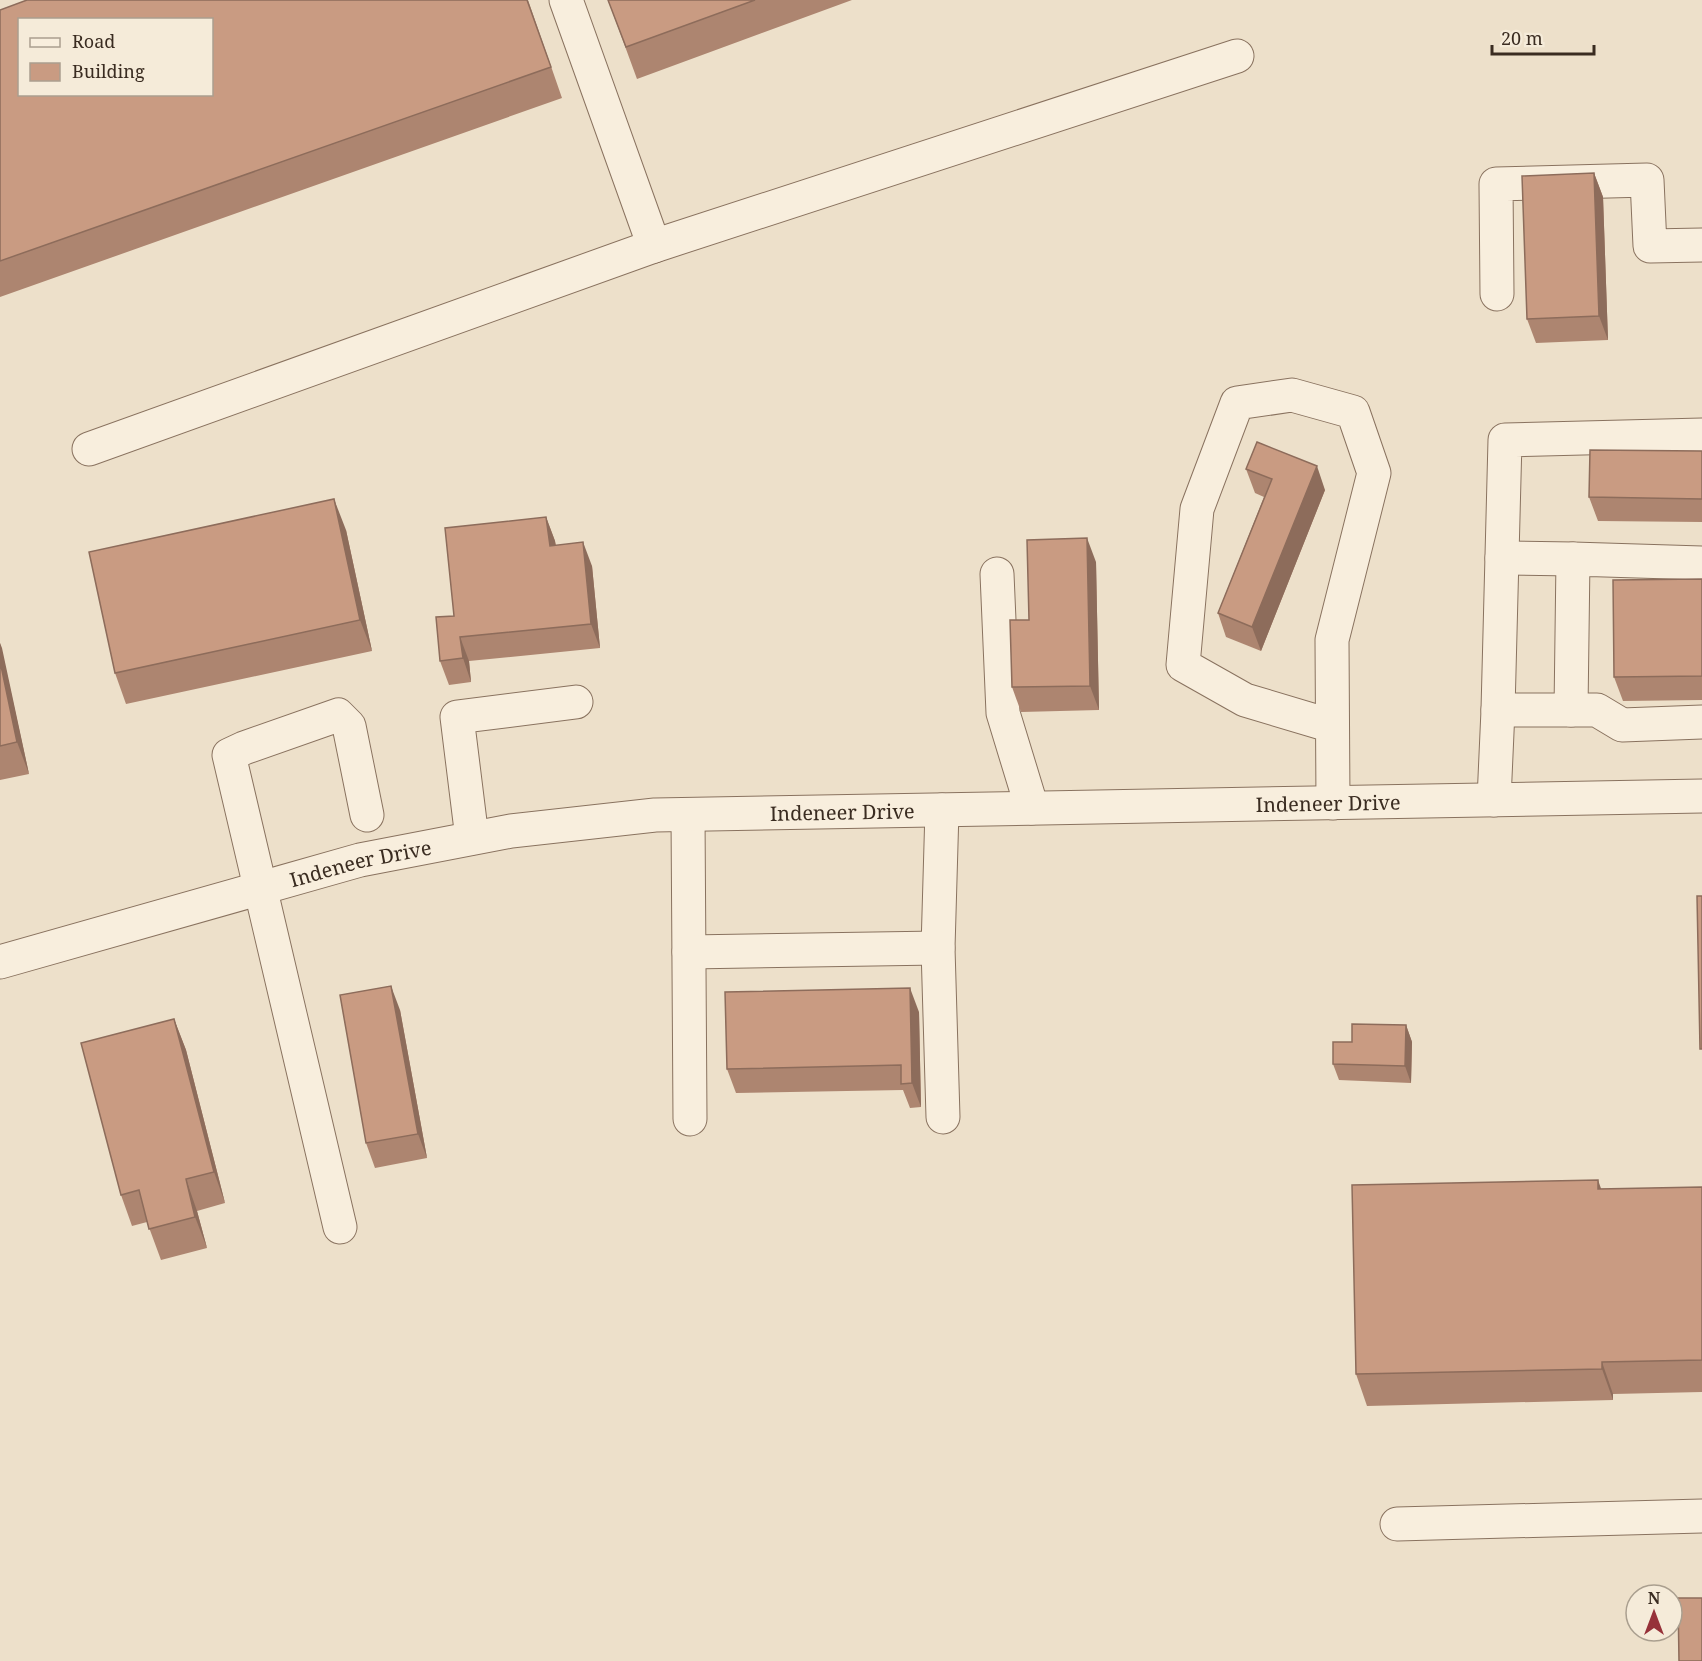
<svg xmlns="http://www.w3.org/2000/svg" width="1702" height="1661" font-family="'Noto Serif',serif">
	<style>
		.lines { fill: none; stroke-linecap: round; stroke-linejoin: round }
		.minor-casing { stroke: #89725f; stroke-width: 35 }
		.minor { stroke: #f8eedd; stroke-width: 33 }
		.wall { fill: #ad8570 }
		.shaded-wall { fill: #8d6c5b }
		.building { fill: #c99b82; stroke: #8d6c5b; stroke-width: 1.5; fill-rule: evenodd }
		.labels { text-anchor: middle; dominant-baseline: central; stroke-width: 6; stroke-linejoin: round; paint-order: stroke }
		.street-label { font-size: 20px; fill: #3a2c21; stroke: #f5ebd9 }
	</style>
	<rect width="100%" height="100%" fill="#ede0ca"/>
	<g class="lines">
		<g class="minor-casing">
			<g id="minor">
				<path d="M566,0L654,246L1237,56"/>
				<path d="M1497,294L1496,184L1647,180L1650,246L1702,245"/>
				<path d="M89,449L654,246"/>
				<path d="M1502,558L1573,559"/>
				<path d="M997,574L1003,713L1032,808"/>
				<path d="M1498,710L1505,440L1702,435"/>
				<path d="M1571,710L1573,559L1702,563"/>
				<path d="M1332,726L1245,700L1183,665L1197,509L1237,403L1292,395L1353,412L1374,473L1332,640L1333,803"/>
				<path d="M1494,800L1498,710H1597L1622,725L1702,722"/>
				<path d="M942,810L938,948L943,1117"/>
				<path d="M688,815L690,1119"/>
				<path d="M472,838L457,717L576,702"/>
				<path d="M689,952L938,948"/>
				<path id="s1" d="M0,962L360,860L511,831L655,815L1702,796"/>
				<path d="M340,1227L229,755L244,748L338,715L349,726L367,815"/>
				<path d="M1397,1524L1702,1516"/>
			</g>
		</g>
		<use href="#minor" class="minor"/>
	</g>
	<path class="wall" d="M528,0L562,98L0,297V10Z
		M608,0H852L637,79Z
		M1594,173L1603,197L1608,340L1536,343L1527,319Z
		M1702,451V522L1598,521L1589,497Z
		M1246,469L1325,490L1261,651L1226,637L1218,613L1264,497L1255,493Z
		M546,517L555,541L556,545L592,566L600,648L469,661L471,682L449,685L440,661L454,616Z
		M346,530L372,651L126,704L115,673Z
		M1096,562L1099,710L1021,712L1012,687Z
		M1702,579V700L1623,701L1614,677Z
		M0,643L29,774L0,780Z
		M400,1010L427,1158L375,1168L366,1143Z
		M919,1012L921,1107L910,1108L903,1090L736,1093L727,1069Z
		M174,1019L186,1050L225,1203L197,1211L207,1248L161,1260L147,1222L132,1226L121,1195Z
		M1406,1025L1412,1042L1411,1083L1339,1080L1333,1064L1352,1042Z
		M1702,1187V1392L1613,1394V1400L1367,1406L1356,1374L1601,1189Z"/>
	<path class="shaded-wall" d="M1594,173L1603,197L1608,340L1599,316Z
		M1317,466L1325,490L1261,651L1252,627Z
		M334,499L346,530L372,651L360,620Z
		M546,517L555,541L558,570L550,546Z
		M1087,538L1096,562L1099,710L1090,686Z
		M583,542L592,566L600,648L591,624Z
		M460,637L469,661L471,682L463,658Z
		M0,643L2,648L29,774L17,742L0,661Z
		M391,986L400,1010L427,1158L418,1134Z
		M910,988L919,1012L921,1107L912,1083Z
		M174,1019L186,1050L225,1203L214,1172Z
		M1406,1025L1412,1042L1411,1083L1405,1066Z
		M186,1179L197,1211L207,1248L195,1217Z
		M1598,1180L1609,1211L1598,1189Z
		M1602,1362L1613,1394V1400L1602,1369Z"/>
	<path class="building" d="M27,0H527L551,67L0,261V10ZM20,20H212V94H20Z
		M608,0H755L626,47Z
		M1594,173L1599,316L1527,319L1522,176Z
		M1257,442L1317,466L1252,627L1218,613L1272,479L1246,469Z
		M1590,450L1702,451V499L1589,497Z
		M334,499L360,620L115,673L89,552Z
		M546,517L550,546L583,542L591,624L460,637L463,658L440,661L436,617L454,616L445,528Z
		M1087,538L1090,686L1012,687L1010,620H1029L1027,540Z
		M1702,579V676L1614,677L1613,580Z
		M0,661L17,742L0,746Z
		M1697,896H1702V1049H1700Z
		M391,986L418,1134L366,1143L340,995Z
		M910,988L912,1083L901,1084V1065L727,1069L725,992Z
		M174,1019L214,1172L186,1179L195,1217L149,1229L139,1190L121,1195L81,1043Z
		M1352,1024L1406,1025L1405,1066L1333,1064V1042H1352Z
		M1598,1180V1189L1702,1187V1360L1602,1362V1369L1356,1374L1352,1185Z
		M1678,1598H1702V1661H1679Z"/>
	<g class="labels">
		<g class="street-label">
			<text stroke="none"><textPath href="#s1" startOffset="1346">Indeneer Drive</textPath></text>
			<text stroke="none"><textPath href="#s1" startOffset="860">Indeneer Drive</textPath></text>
			<text stroke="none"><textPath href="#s1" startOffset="374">Indeneer Drive</textPath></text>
		</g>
	</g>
	<rect x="18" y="18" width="195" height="78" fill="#f5ebd9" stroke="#aa9f8f" stroke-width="1.5"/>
	<rect x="30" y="38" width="30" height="9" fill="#f8eedd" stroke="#aa9f8f" stroke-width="1.5"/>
	<text x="72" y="48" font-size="18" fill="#3a2c21">Road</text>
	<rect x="30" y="63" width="30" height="18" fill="#c99b82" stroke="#aa9f8f" stroke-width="1.5"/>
	<text x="72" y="78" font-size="18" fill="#3a2c21">Building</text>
	<g transform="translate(1654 1613)"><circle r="28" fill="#f5ebd9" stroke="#aa9f8f" stroke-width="1.5"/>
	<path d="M0-4.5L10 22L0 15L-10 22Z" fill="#963139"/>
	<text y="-9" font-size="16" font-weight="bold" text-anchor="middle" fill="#3a2c21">N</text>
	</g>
	<path d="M1492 45v9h102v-9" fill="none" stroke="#3a2c21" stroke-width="3"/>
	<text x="1501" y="45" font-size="18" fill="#3a2c21" stroke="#f5ebd9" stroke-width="4.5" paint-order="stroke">20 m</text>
</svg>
